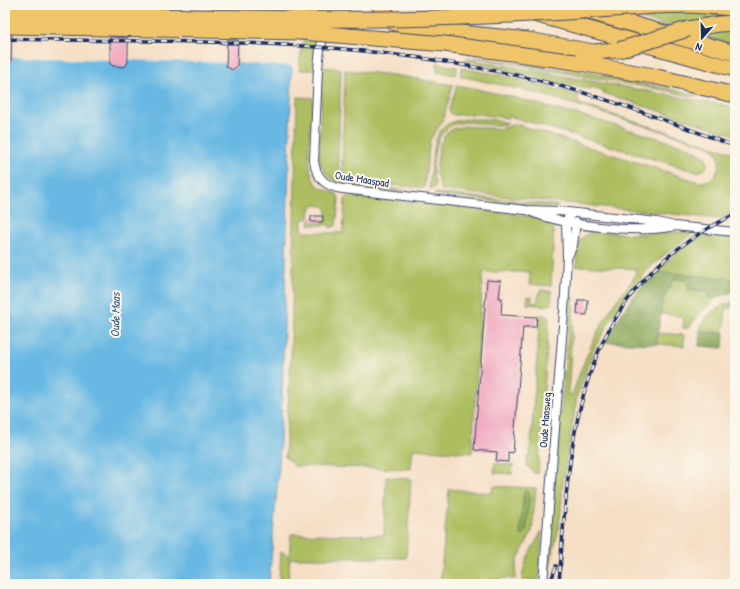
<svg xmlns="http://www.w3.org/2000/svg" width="740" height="589" font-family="'Patrick Hand',sans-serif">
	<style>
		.green { fill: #adbe61; stroke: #647660 }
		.forest { fill: #8aa557; stroke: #526a5a }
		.water { fill: #68b8e3; stroke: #4274a0 }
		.pier { fill: #f5dec4 }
		.building { fill: #f1acc2 }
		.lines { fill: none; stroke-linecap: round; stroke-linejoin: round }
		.minor-casing { stroke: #3c496d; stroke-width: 10 }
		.motorway-casing { stroke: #3c496d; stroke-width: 17 }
		.minor { stroke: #fff; stroke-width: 8 }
		.motorway { stroke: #f0c469; stroke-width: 15 }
		.rail-casing { stroke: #1b2f5e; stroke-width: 3.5 }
		.rail { stroke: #fbf7ec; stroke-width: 2; stroke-dasharray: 6; stroke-linecap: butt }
		.motorway-bridge-casing { stroke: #3c496d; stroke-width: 17; stroke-linecap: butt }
		.motorway-bridge { stroke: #f0c469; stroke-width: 15 }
		.labels { text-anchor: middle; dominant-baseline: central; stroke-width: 4; stroke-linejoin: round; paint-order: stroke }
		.street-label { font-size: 11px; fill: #1b2f5e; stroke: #fbf7ec }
		.water-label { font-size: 12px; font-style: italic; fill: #325886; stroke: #fbf7ec }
	</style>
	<rect width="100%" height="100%" fill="#fbf7ec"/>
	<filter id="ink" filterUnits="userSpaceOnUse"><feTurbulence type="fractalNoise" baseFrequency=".025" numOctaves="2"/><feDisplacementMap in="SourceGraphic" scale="8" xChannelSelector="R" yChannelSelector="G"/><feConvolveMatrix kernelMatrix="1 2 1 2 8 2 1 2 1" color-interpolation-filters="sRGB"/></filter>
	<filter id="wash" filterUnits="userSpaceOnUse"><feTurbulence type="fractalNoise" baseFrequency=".012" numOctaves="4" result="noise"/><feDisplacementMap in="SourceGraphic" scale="16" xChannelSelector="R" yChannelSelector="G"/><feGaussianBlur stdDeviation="0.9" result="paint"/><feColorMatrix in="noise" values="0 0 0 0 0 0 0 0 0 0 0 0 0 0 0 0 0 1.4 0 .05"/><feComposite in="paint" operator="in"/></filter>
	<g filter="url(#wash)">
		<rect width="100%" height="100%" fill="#f5dec4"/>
		<path class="green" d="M324,5H335L327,21L318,70H299C301,48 305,20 324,5Z
			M664,11L735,14V21L670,27L628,15L664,13Z
			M728,29L735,31V45L694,33Z
			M469,56L573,71L574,69L704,96H689L669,91Z
			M467,59L669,95C691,100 712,103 735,107V135L603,93L604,91L592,87L591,89L581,88L464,60Z
			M437,63L457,67L456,75L437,72Z
			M322,67L341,69L338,161C339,171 343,176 349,184L419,192L418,193C403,193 345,188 334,181C327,176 321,167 319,158Z
			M462,68L505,76L578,95L579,104L735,153V212L720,219L442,190L440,187L436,173L439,146L447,132L453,129L464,126L500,129L515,124L699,182C721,182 727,155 708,145L533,92L460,76Z
			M345,70L394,75L453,85L443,120L430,140L424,188L351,181L343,171L342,163Z
			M457,85L509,96L572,114L573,113L688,147L706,157L708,164L704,170L697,172L509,116L508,118L478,114L454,115L451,114L449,110Z
			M297,97L313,98C313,118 302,170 317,185C323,190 331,191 337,194L339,199L336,226L330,228V225H309L310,219L311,222H322C327,217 329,212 324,206L315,205L310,209L309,218L302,220V232L343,233L345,200L348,196L352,195L501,212L533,217L551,223L554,228L551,286L529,284L530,272H483L472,453L413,449L411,469L294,466L285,457L291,356Z
			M468,119H489L508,123C495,129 474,120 459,123C437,127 432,155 433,174C433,179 437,183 434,188L430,189C429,181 431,172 432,164C435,137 437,121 468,119Z
			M434,193L554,205L558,206L557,208L435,195Z
			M593,231L629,234L695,232L670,250L648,269L612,317L594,349L577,396L562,488C563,518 554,551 546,580L571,297H574L568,395H572C584,360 597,327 619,297C626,288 635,280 636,269L576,266C577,247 576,239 593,231Z
			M705,233L735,237V279L656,272L677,252Z
			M674,279L688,280L708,291V297L716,298L702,311L688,328H683L684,320L681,316L660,314L663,299Z
			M540,290L552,291L551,304L546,306L527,304L528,296L532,297V303H537Z
			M735,301V306L726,309L724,333L700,332C701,315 721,305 735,301Z
			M540,315H546L549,319L538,474L533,472L527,466V456H530Z
			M657,333L684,335V346L656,344Z
			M495,463L513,465L512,474L494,473Z
			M386,477L411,479L406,558H290L288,584H279L281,551L289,557L291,534L384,535Z
			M493,486L536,488L532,531L517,561L515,579L502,578L495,584H440L449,489L492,493Z
			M542,531L539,580H522C523,561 533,547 542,531Z"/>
		<path class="forest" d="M656,272L735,279V291L716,298H708V291L688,290V280L674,279L663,299L656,344L604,342L633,296Z
			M700,332L724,333L723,348L699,346Z
			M526,490L530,493L526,532L522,536L520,532L524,493Z"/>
		<path class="water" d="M12,5H111L109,62L113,66L123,67L128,62L129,5H227L226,66L232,70L237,66L239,5H310L300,18L292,62L282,396L279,465L269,584H5V66L9,65L11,61Z"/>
		<path class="pier" d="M10,5H113L111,60L9,57Z
			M127,5L229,8L228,63L126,60Z
			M237,8L308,9L302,19L298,31L293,66L235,63Z"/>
		<g id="blocks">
			<path class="building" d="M5,35H12L11,61L5,70Z
				M110,37L128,38V62L125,67L113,66L110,64Z
				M227,40H238L237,66L232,70L226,66Z
				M311,216H323V222H311Z
				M487,280L501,281L499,298H502L501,315L537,317L536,327H523L513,453L508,452V462L496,461L497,452L474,450Z
				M578,300H588L587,315L577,314Z"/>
		</g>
	</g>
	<g filter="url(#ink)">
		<use href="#blocks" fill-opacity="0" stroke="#3c496d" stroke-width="1"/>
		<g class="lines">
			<g class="minor-casing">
				<path id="minor" d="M334,20L347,5
					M329,22L339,5
					M325,33L320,49L318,68L314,161C316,178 326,187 343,189L526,210L559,211L657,222L674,226L735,232
					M529,211C566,226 631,233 671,227
					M568,256L573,245L576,222
					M543,584L564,312L567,257L566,221L572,213"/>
			</g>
			<g class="motorway-casing">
				<path id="motorway" d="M379,5L393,22L412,28L528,40L593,52L619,50
					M501,5L735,69
					M654,6L689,5L735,8
					M586,11L735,53
					M5,13L301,19
					M5,26L301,32
					M688,29L719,24L735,23
					M575,62L653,76L735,95"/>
			</g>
			<use href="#minor" class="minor"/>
			<use href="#motorway" class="motorway"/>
			<g class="rail-casing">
				<path id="rail" d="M5,39C135,42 267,38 397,55C435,59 473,67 511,74C588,90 661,119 735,146
					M550,584L556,566
					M559,584C570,429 576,290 735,214"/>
			</g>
			<use href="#rail" class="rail"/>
			<g class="motorway-bridge-casing">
				<path id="motorway-bridge" d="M301,19C419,21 536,15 654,6
					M301,32L445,44L575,62
					M619,50L688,29"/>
			</g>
			<use href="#motorway-bridge" class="motorway-bridge"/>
		</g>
	</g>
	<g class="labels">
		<g class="street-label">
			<text transform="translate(362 179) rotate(9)">Oude Maaspad</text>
			<text transform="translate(545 420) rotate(-86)">Oude Maasweg</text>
		</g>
		<g class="water-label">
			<text transform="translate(115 315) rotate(-89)">Oude Maas</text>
		</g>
	</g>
	<rect width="740" height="589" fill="none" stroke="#fbf7ec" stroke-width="20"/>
	<g transform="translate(702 38) rotate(200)" stroke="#fbf7ec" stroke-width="3" paint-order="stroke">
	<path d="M0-3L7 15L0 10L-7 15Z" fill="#1b2f5e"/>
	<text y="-6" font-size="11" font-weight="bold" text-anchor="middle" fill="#1b2f5e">N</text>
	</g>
</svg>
